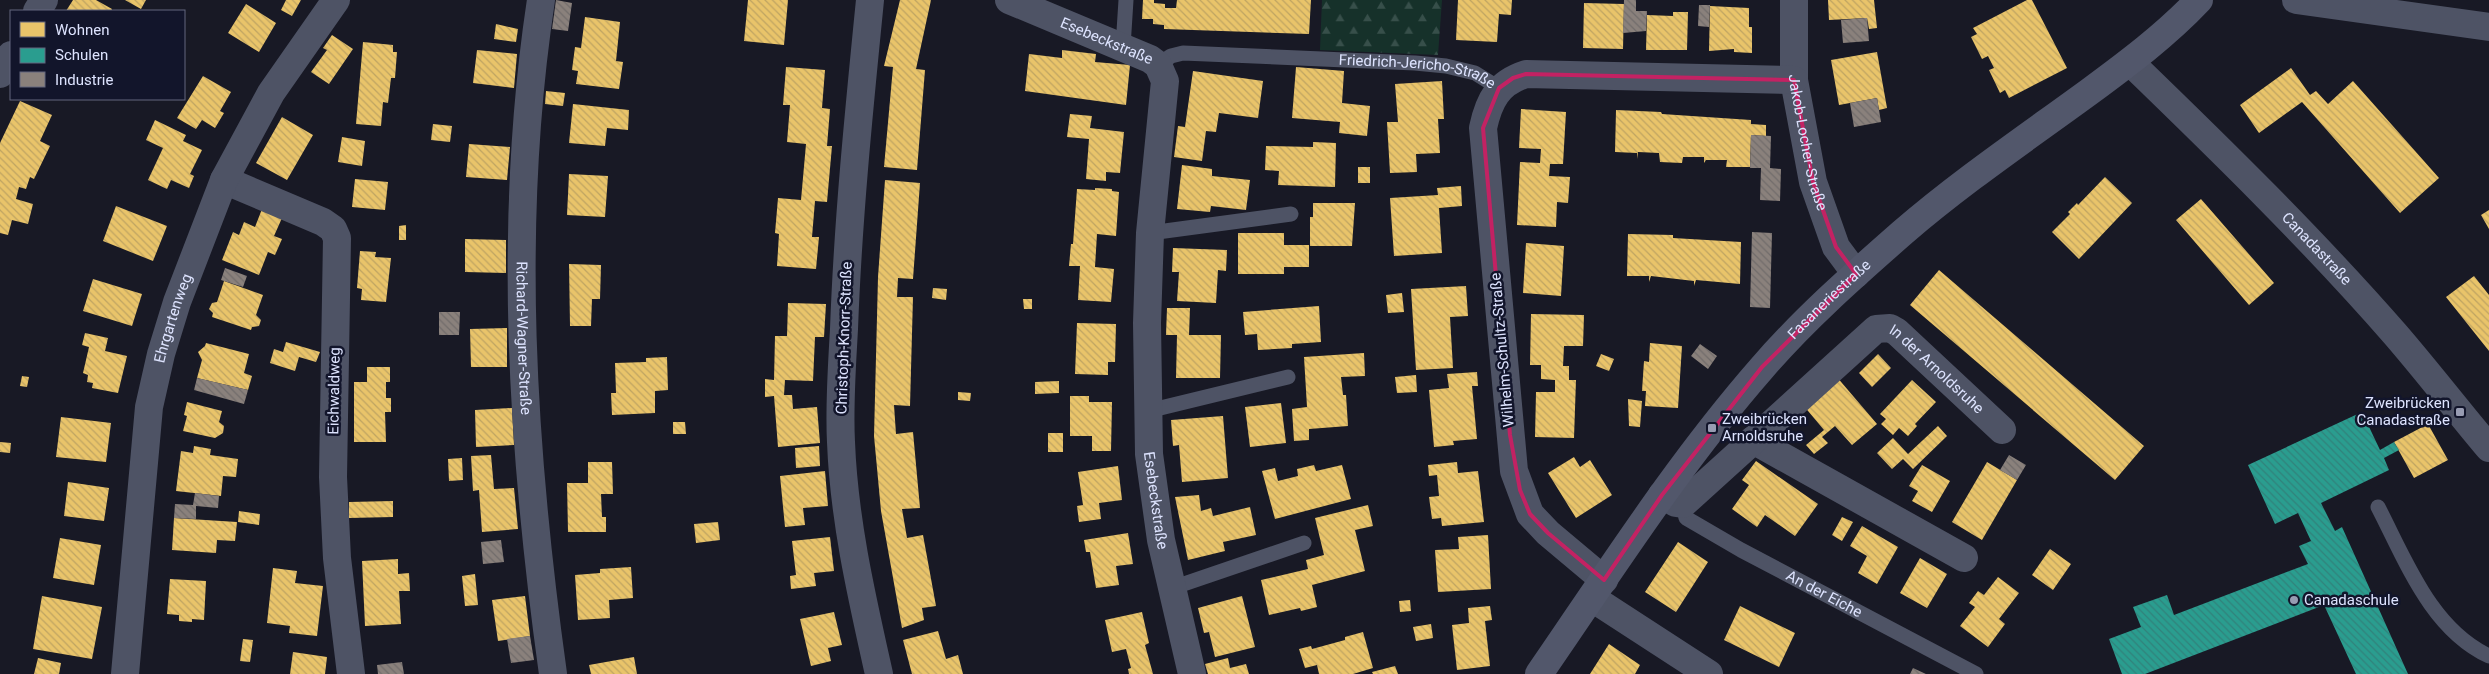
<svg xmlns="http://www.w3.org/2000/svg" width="2489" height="674" font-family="Roboto,sans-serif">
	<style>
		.forest { fill: url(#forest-firs) }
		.homes { fill: url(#homes-back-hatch) }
		.schools { fill: url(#schools-back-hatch) }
		.industry { fill: url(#industry-back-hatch) }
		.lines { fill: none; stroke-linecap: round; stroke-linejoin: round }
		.lane { stroke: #4e5365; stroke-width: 15 }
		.street { stroke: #4e5365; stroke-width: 28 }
		.secondary { stroke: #52576b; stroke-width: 28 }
		.marked { fill: none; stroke: #c32263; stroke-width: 4; stroke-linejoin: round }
		.poi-dot { fill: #989cb2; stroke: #12152b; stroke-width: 2 }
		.labels { text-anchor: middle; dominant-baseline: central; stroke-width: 5; stroke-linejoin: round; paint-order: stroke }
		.street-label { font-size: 15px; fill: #dde3fe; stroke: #12152b }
		.poi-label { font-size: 15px; fill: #dde3fe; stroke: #12152b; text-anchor: start }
	</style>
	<defs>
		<pattern id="forest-firs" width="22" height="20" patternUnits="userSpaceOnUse" patternTransform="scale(1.25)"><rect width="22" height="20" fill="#16312a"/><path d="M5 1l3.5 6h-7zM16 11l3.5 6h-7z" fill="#374f4a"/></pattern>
		<pattern id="homes-back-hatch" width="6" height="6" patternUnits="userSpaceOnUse" patternTransform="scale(1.25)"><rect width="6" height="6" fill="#e9c46a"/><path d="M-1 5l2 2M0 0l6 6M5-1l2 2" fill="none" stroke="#bfa462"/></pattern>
		<pattern id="schools-back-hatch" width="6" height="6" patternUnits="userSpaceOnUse" patternTransform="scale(1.25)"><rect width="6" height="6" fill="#2a9d8f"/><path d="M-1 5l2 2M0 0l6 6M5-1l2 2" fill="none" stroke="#31827b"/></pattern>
		<pattern id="industry-back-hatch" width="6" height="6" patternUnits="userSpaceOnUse" patternTransform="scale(1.25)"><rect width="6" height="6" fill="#8a817c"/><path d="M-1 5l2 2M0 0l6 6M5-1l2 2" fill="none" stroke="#716c6b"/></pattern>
	</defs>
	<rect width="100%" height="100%" fill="#181925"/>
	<path class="forest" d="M1322,0H1442L1438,55L1320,50Z"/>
	<path class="homes" d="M73,0H96L112,9L111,11H66Z
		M125,0H146L141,9Z
		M286,0H301L292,16L281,10Z
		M748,0H788L784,45L744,41Z
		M900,0H931L916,69L925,70L917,170L884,167L893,67L884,66Z
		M1143,0H1154V3L1165,4V8H1176L1177,0H1311L1309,34L1164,29V25L1153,24V19H1142Z
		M1458,0H1512L1511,15L1499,14L1497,42L1456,40Z
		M1828,0H1874L1877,28L1869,29L1867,18L1829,20Z
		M2027,0H2032L2067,68L2009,98L2005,90L2000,93L1989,70L1994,68L1988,56L1982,59L1971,37L1977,34L1973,28Z
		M1584,3L1624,4L1623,49L1583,48Z
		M246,4L276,23L259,52L228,33Z
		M1710,6L1749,8V27H1752V53L1734,52V49L1709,51Z
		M1673,12H1688L1687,50H1646L1647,15L1673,16Z
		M585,17L620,22L616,61L623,62L619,89L576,84L578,71L572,70L575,47L581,48Z
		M496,24L518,29L516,42L494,39Z
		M332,35L353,49L329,84L311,72L327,50L323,48Z
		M363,42L393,45V52H397L395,78H391L388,103L383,102L381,126L356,124Z
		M477,50L517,54L514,88L473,83Z
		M1062,50L1096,54L1095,62L1130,65L1126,105L1025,91L1029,54L1062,58Z
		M1877,52L1887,108L1879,110L1877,98L1839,105L1831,60Z
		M786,67L825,70L822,108L830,109L827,146H832L827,202L815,201L812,237H819L816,269L777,266L779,234L775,233L778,198L801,200L806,144L787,142L790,105H783Z
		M1296,67L1344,71L1342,103L1370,106L1367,136L1339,133L1340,122L1292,118Z
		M2291,68L2310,95L2316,91L2328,104L2353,81L2439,178L2400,213L2302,102L2259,133L2240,105Z
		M1193,71L1263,81L1258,118L1219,113L1216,132L1206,131L1202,161L1174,157L1178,126L1185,127Z
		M203,76L231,92L220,111L224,113L215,128L202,120L196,129L177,118Z
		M1442,81L1444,119H1438L1440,153L1416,154L1417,172L1390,173L1387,122H1398L1395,84Z
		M546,91L565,93L563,106L545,104Z
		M20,101L52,115L40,141L50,146L34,179L30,177L26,189L19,187L16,199L33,204L28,224L12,220L8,235L0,233V143Z
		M573,104L629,110L628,130L607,128L605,146L569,143Z
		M1521,109L1566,112L1563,164H1550L1549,176L1570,177L1568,203L1557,202L1556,227L1517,225L1520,162L1540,163L1541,149L1519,148Z
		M1616,110L1661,112L1662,114L1751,120V124L1766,125V136L1751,135L1750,167H1726L1727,160H1706L1704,163V157H1683L1682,163L1660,162L1659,153L1638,152L1637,159V153L1615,152Z
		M1070,114L1092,116L1090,128L1124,132L1120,173L1106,172V181L1086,179L1089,139L1067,137Z
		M282,117L313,135L287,180L256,163Z
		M155,120L186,135L183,141L202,150L190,174L194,176L189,188L171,180L167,189L148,180L163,148L146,140Z
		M433,124L452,126L450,142L431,140Z
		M342,137L365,141L362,166L338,162Z
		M1313,142L1336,143L1335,187L1278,185L1279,171L1265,170L1266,146L1313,147Z
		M469,144L510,147L507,180L466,177Z
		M1182,165L1212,169V176L1250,180L1246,210L1211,206L1210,212L1177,209Z
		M1358,167H1370V183H1358Z
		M569,174L608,176L605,217L567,215Z
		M2105,177L2132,203L2079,259L2052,232L2070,214L2068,212L2077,203L2078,205Z
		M355,179L388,182L385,210L352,207Z
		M885,180L920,183L913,279L898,278L897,297H913L910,406L894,405L896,434L913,432L920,508L902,509L907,538L923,535L936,606L922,608L924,620L902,628L881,511L874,436L878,277Z
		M1461,186L1462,206L1439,208L1442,253L1394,256L1390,198L1438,195L1437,188Z
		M1095,188L1112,189V191L1119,192L1116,236L1097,234L1095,267L1114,269L1111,302L1078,300L1080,266H1069L1071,244H1073L1077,189L1095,190Z
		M2201,199L2274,283L2249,305L2176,220Z
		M1313,203H1355L1352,246H1310V217H1313Z
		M116,206L167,226L153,261L103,241Z
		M262,209L282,218L274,236L282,239L275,255L268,252L259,275L222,260L233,232L239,235L244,222L255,227Z
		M2489,210V229L2481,215Z
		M406,225V240H399V226Z
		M1238,233H1284V245H1309V267H1284V274H1238Z
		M1628,234L1673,235V238L1741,242L1740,284L1696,280L1694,286V281L1651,276L1649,282V276H1627Z
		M465,239L506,240V273L465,272Z
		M1526,243L1564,246L1561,296L1523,293Z
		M1173,248L1227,250L1226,271L1218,270L1216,303L1177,301L1179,272H1172Z
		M360,251L376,252L375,257L391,258L386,302L361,300L362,289L357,288Z
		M569,264L601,265L600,299H592L591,326H570Z
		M1939,270L2144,446L2115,480L1910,305Z
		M2474,276L2489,295V351L2446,297Z
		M93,279L142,294L132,326L83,311Z
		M224,281L263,295L256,315L261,320L259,326L252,327L251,330L212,317L213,313L209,309L212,303L217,302Z
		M1466,286L1468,316L1450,317L1453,368L1416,370L1411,289Z
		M933,288L947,289L946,300L932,298Z
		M1402,293L1404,312L1388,313L1386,295Z
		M1023,299H1032V309H1024Z
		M788,303L826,304L824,337H815L813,381L785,380L784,395H792L793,409L817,407L820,443L778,447L774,396L765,397V379L774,380L775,336H787Z
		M1319,306L1321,342L1292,344V348L1258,350L1257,334L1245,335L1243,312Z
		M1167,308H1190L1189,335H1221L1220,378H1176L1177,335H1166Z
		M1531,314L1584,315L1583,346H1564L1563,366H1569V380H1576L1574,438L1535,437L1536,392H1555V380L1541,379V365H1530Z
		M1077,323L1116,324L1115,362H1108V375L1075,374Z
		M507,328V367H471L470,329Z
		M85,333L108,338L105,351L127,356L118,393L92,388L93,383L87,382L88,375L83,373L89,347L82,345Z
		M286,342L320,352L316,362L299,357L295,371L270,363L274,349L283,352Z
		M206,343L249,354L244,373L252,376L248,390L197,378L202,360L198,352L205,346Z
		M1650,343L1682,346L1678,408L1645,406L1646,391H1642L1644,361L1649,362Z
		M1364,353L1365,376L1341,377L1343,395H1346L1348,426L1309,429V440L1294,441L1292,409L1307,407L1304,357Z
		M1601,354L1614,359L1609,371L1596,366Z
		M1878,354L1891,368L1872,387L1859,373Z
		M667,357L668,390L655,391V413L612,415L611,393H616L615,363L646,362V358Z
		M367,367H390V382H386V398H391V412H385L386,442H354V382H367Z
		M1477,372L1478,386H1472L1477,439L1453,441L1454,445L1434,447L1429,390L1449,388L1447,374Z
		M1416,375L1417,392L1397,393L1395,377Z
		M22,376L29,377L27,387L20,386Z
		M1836,376L1877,424L1852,445L1835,426L1822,437L1828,443L1814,454L1806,445L1824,430L1803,405Z
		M1912,380L1936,402L1915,424L1917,426L1908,436L1899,428L1893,435L1881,424L1886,419L1880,414Z
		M1059,381V393L1035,394V382Z
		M958,392L971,393L970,401L958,400Z
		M1070,396H1089V402H1112L1111,451H1092V436H1070Z
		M1628,399L1642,401L1640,427L1629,426Z
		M187,402L222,411L219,422L224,426L223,433L215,438L183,431L187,416L184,415Z
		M1281,403L1286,443L1250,447L1245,407Z
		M512,408L514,445L476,447L475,410Z
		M1223,416L1228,478L1182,482L1179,445L1173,446L1171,420Z
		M61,417L111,423L106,462L56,457Z
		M673,422H685L686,434H673Z
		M2428,424L2448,460L2414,478L2394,442Z
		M1938,426L1947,436L1913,469L1903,459L1892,469L1877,453L1893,438L1908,454Z
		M1048,433H1063V452H1048Z
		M0,442L11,443L10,453L0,452Z
		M194,446L211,449L210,455L238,459L236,477L223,476L221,496L176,491L181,451L193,453Z
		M819,446L820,466L796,468L795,448Z
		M491,455L494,489L514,488L518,529L482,532L479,490L473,491L471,456Z
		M1574,457L1580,467L1590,460L1612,495L1576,518L1548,473Z
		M462,458L463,480L449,481L448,459Z
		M1756,461L1818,504L1795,536L1765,515L1757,527L1732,509L1749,485L1742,480Z
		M588,462H612L613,494H601L602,517H606V532H568L567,483H588Z
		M1457,462L1458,473L1478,471L1484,522L1442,526L1441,518L1432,519L1429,497L1439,496L1437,475L1429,476L1428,465Z
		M1987,462L2017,480L1982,540L1952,522Z
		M1314,465L1316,471L1342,465L1351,499L1275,519L1262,471L1275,468L1278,481L1298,476L1297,469Z
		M1922,465L1950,481L1932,512L1912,501L1918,491L1909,486Z
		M1118,466L1122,500L1099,503L1101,519L1079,522L1077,506L1083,505L1078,472Z
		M825,471L828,506L803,508L805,525L785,527L780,476Z
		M68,482L109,488L104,521L64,516Z
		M1199,495L1201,511L1211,508L1213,516L1250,507L1256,535L1223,542L1225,551L1188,560L1175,497Z
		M393,501V517L349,518V502Z
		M1368,505L1373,526L1355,530L1365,571L1312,585L1317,607L1301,611L1300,608L1269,615L1261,580L1308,569L1306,560L1324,555L1315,518Z
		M239,511L260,514L259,525L238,522Z
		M1842,517L1853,522L1842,541L1832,535Z
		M174,518L237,522L235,541L217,540L216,553L172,550Z
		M718,522L720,540L696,543L694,524Z
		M1862,526L1898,547L1877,584L1858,573L1867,556L1850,546Z
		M1128,533L1133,564L1116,566L1119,585L1096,588L1090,552H1086L1084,540Z
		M1488,535L1491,589L1438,592L1435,550L1459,549L1458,537Z
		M830,537L834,571L814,573L816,586L791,589L790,576L796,575L792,541Z
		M60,538L101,545L94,585L53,578Z
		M1678,542L1708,562L1676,612L1645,592Z
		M2050,549L2071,564L2053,590L2032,575Z
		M1920,558L1947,574L1927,608L1900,593Z
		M398,559V574L409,573L410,591H399L401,624L365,626L362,561Z
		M631,567L633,598L609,600L610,618L578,620L575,575L600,573V569Z
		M273,568L297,571L295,583L323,586L317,636L289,633L290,626L267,623Z
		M475,574L478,605L465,606L462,576Z
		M1998,577L2019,593L1999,619L2005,624L1988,647L1960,626L1975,607L1969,603L1978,591L1984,595Z
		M170,579L206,581L204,620L192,619V622L179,621V615L167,614Z
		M42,596L102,607L92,659L33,649Z
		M525,596L530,636L498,641L492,600Z
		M1242,596L1255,647L1215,657L1209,632L1204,633L1198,608Z
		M1410,600L1411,611L1400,612L1399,601Z
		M1490,606L1492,620L1485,621L1490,666L1457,670L1452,625L1469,623L1468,608Z
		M1740,606L1795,633L1779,667L1724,640Z
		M834,612L842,645L828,648L831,661L811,666L800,619Z
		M1142,612L1149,643L1145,645L1153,674H1129L1128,669L1131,668L1126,649L1112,652L1105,620Z
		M1431,624L1433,638L1416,641L1413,627Z
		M938,631L946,659L958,655L963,674H912L903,640Z
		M1363,632L1373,668L1353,674H1319L1317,665L1305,668L1299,649L1311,646L1312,649L1345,640V637Z
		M243,639L253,640L250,662L240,661Z
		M1609,644L1640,665L1635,674H1590Z
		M293,652L327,657L325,674H290Z
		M634,657L637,674H591L589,665Z
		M38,658L61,663L59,674H34Z
		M1228,658L1230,668L1246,664L1249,674H1208L1205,664Z
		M1395,666L1398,674H1373L1372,672Z"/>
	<path class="schools" d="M2362,412L2380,450L2394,442L2399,450L2384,458L2389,470L2321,503L2335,531L2342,527L2408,674H2356L2324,605L2145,674H2122L2109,639L2141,627L2133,607L2167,595L2174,615L2308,564L2299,546L2311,541L2298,513L2275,524L2248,465Z"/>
	<path class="industry" d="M556,0L572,3L568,31L552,29Z
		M1624,0H1636V11H1647L1646,31L1623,33Z
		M1699,5H1710L1709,27L1698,26Z
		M1865,18H1867L1869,41L1843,43L1841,20Z
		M1877,98L1881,122L1854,127L1850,103Z
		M1751,135L1771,136L1770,168L1781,169L1780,201L1760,200L1761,168H1750Z
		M1752,232L1772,233L1770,308L1750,307Z
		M225,268L247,276L243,287L221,280Z
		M439,312H460L459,335H439Z
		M1700,344L1717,356L1708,369L1691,356Z
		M197,378L248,390L244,404L194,390Z
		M2009,455L2026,465L2017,480L2000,470Z
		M195,493L219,496L218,508L196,506V519L174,518L175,504L193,505Z
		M501,540L504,562L483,564L481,542Z
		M530,636L534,660L511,663L507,639Z
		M402,662L404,674H378L377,665Z
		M1913,668L1926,674H1910Z"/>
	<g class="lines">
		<g class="lane">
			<path d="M1123,47L1126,0"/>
			<path id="s1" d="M1158,65L1171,56L1183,53L1415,63L1446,66L1475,73L1499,88"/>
			<path d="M1150,233L1291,214"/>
			<path d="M1148,411L1288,377"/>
			<path id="s2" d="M1683,504L1686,518L1741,550L1976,674"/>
			<path d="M2378,507C2406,561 2431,629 2489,656"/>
			<path d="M1172,588L1304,543"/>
		</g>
		<g class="street">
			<path id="s3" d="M541,0C507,224 522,451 553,674"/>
			<path d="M870,0C859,110 848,219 844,329C842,366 839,405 841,442C844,521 862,598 879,674"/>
			<path id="s4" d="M1009,0L1150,59L1158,65L1165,81L1150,233L1147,323L1149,454L1161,540L1192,674"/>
			<path id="s5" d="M1794,0V80L1813,182L1836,247L1856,274"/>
			<path d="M2296,0L2489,27"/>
			<path d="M37,11L44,0"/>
			<path id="s6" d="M2130,62C2221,150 2312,239 2395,334C2427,371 2457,410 2489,448"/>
			<path d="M0,74L11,55"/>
			<path d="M224,180L323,222L333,229L337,238L333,477L337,558L351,674"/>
			<path d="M1753,440L1964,558"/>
			<path id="s7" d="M1662,495L1676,503L1683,504L1876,329L1890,328L1897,332L2002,430"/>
			<path d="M1604,580L1548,533L1530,514L1514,471L1483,128C1489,100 1498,83 1526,74L1794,80"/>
			<path d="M1592,598L1709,674"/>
			<path id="s8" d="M125,674L149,407L161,354L177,302L224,180L271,93L336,0"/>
		</g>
		<path class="secondary" id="s9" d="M1539,674C1610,571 1678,464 1761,369C1803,320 1853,276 1902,233C1961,182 2026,138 2089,92C2127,64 2166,35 2199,0"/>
	</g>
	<path class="marked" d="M1526,74L1794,80L1813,182L1836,247L1856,274L1762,367L1662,495L1604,580L1548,533L1530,514L1520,490L1510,435L1483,128L1499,88L1513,78Z"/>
	<g class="poi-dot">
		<rect x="2455" y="407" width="10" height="10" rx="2.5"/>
		<rect x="1707" y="423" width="10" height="10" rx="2.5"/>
		<circle cx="2294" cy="600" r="5"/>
	</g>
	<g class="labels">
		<g class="street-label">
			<text stroke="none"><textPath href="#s4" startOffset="106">Esebeckstraße</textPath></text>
			<text stroke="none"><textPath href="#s1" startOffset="264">Friedrich-Jericho-Straße</textPath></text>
			<text stroke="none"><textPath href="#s5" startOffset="144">Jakob-Locher-Straße</textPath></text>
			<text stroke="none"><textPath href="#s6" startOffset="264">Canadastraße</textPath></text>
			<text stroke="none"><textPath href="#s9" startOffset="475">Fasaneriestraße</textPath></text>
			<text stroke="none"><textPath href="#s8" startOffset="360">Ehrgartenweg</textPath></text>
			<text stroke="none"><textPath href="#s3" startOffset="339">Richard-Wagner-Straße</textPath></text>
			<text transform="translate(844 338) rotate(-88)">Christoph-Knorr-Straße</text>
			<text transform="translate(1502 350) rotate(-95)">Wilhelm-Schultz-Straße</text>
			<text stroke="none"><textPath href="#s7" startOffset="360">In der Arnoldsruhe</textPath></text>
			<text transform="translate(334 391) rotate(-89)">Eichwaldweg</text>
			<text stroke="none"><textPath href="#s4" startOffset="601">Esebeckstraße</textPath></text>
			<text stroke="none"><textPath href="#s2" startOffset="172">An der Eiche</textPath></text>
		</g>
		<g class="poi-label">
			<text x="2450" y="403" text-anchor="end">Zweibrücken<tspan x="2450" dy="17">Canadastraße</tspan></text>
			<text x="1722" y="419">Zweibrücken<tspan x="1722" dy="17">Arnoldsruhe</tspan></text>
			<text x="2304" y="600">Canadaschule</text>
		</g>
	</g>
	<rect x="10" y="10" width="175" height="90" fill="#12152b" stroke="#63677f"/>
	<rect x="20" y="22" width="25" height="15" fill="#e9c46a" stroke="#63677f"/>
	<text x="55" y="35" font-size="15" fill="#dde3fe">Wohnen</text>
	<rect x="20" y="48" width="25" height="15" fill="#2a9d8f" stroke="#63677f"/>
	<text x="55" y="60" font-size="15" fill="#dde3fe">Schulen</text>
	<rect x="20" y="72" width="25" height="15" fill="#8a817c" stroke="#63677f"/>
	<text x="55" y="85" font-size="15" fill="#dde3fe">Industrie</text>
</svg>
